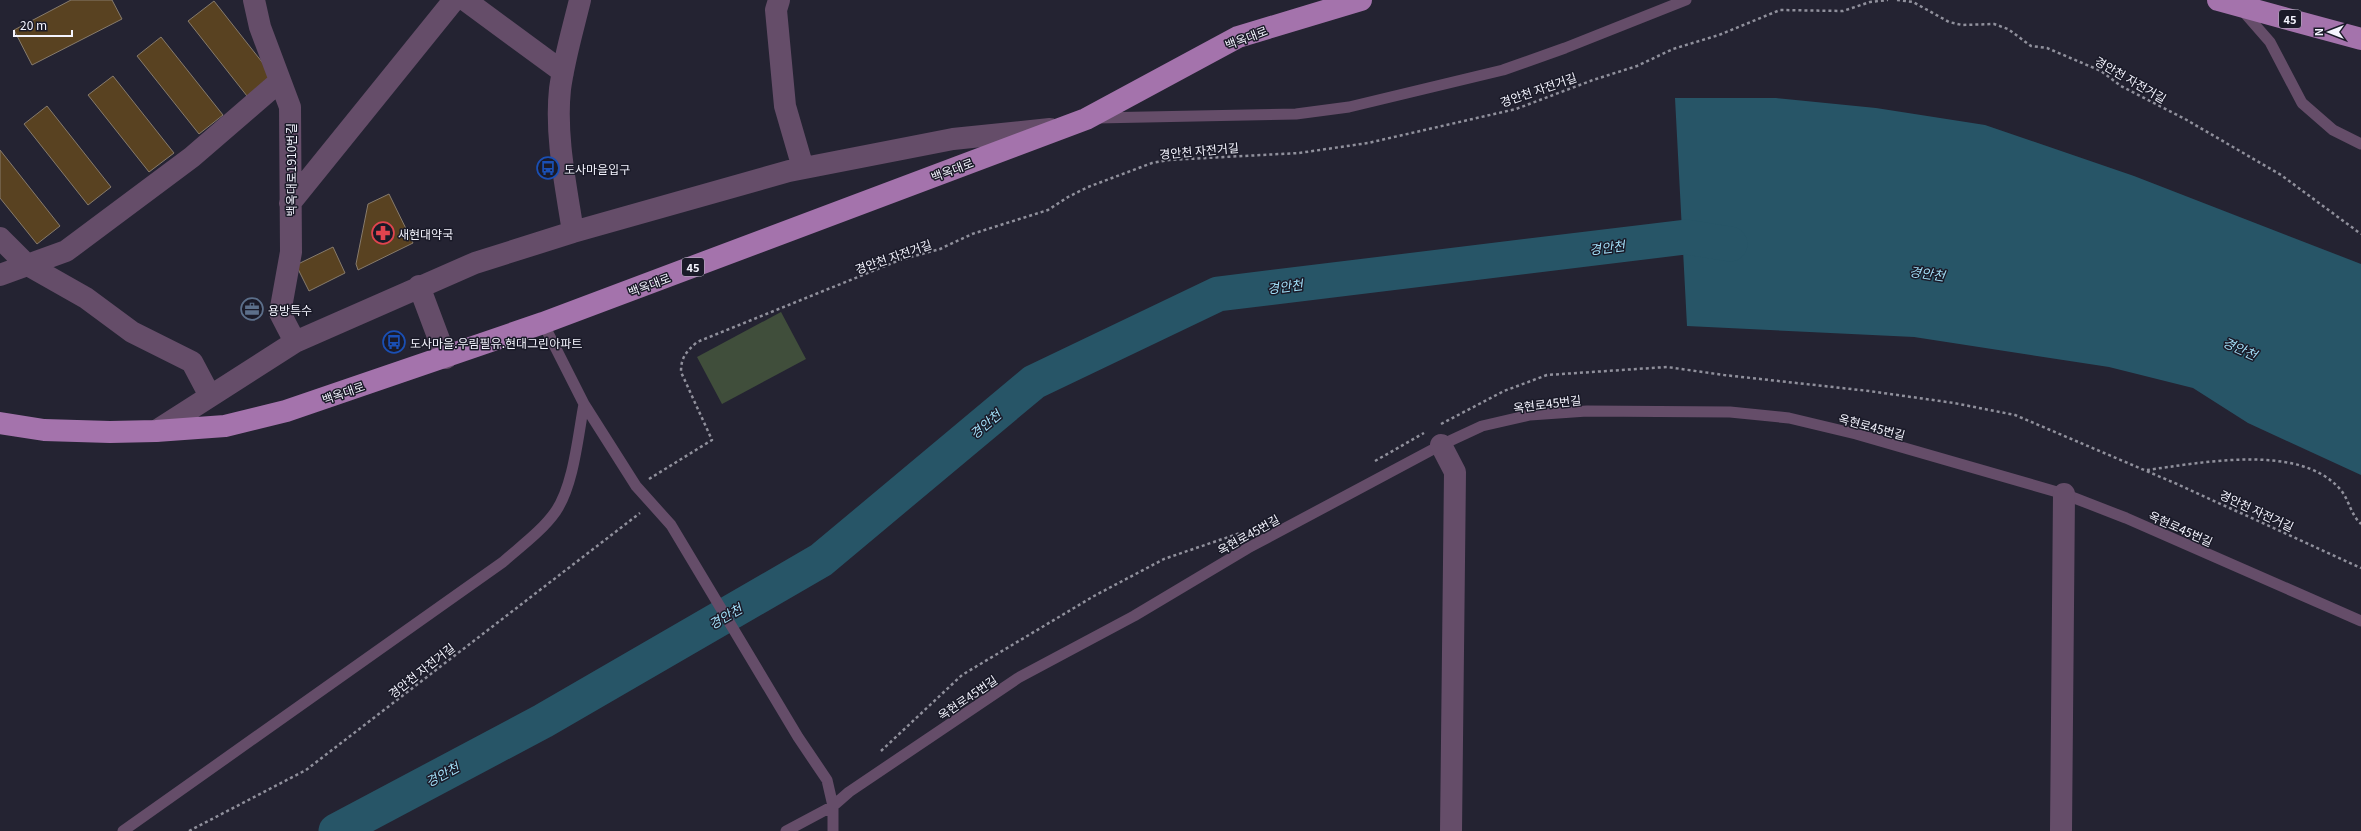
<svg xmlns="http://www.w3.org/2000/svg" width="2361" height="831" font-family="Georgia,'Noto Sans KR',serif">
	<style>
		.green { fill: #404e3b }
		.water { fill: #275567 }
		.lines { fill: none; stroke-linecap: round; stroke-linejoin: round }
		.river { stroke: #275567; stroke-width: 35 }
		.building { fill: #594221; stroke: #877b6c }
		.path { stroke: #90909c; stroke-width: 2.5; stroke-dasharray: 3 3; stroke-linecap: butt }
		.lane { stroke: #654d69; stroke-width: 11 }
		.street { stroke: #654d69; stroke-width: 22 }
		.primary { stroke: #a473ac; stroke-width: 22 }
		.labels { text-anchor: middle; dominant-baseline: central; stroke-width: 3; stroke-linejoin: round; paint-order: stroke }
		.shield { fill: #1a1a28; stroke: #b3b3be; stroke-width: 1 }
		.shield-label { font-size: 11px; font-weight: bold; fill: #f4f4fe }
		.street-label { font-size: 12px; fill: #f4f4fe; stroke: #1a1a28 }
		.poi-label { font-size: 12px; fill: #f4f4fe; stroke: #1a1a28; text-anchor: start }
		.water-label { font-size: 13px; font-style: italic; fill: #a2def7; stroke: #1a1a28 }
	</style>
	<rect width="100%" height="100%" fill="#242332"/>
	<path class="green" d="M781,312L806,359L722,404L697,357Z"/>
	<path class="water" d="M1675,98H1776L1876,108L1985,125L2134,176L2361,264V475L2248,423L2193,388L2109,367L1914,337L1687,326Z"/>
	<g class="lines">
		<path class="river" d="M336,831L543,721L821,560L1034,382L1218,294L1686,237L1730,244"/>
	</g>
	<path class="building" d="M71,0H112L122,19L32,65L14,30Z
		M214,1L273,76L247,96L188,21Z
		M161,37L223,115L199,134L137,56Z
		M113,76L174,153L149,172L88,95Z
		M47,106L111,187L88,205L24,124Z
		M0,150L60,226L37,244L0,198Z
		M389,194L413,243L358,270L356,264L368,204Z
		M333,247L345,273L309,291L296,265Z"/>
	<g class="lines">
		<path class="path" d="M1897,0L1913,2L1949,22L1962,25L1994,24L2008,29L2031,46L2047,48L2101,71L2121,86L2185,119L2281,175L2361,234
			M1441,424L1504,391L1547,375L1667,367L1724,375L1869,391L1954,403L2015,415L2177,484L2361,568
			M1375,461L1424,433
			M2147,470C2200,463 2298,443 2339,488C2349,498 2350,514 2361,524
			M649,479L712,440L681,372C681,357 686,352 697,342L900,260L940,249L972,234L1048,210L1068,197L1088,187L1152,163L1169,160L1299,153L1368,143L1516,109L1593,80L1637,66L1673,49L1719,35L1780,10L1843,11L1870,2L1888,0
			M881,751L962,675L1094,596L1164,559L1240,533
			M189,831L306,770L640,513"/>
		<path class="lane" d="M2242,10L2270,42L2302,103L2333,130L2361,144
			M1096,118L1296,114L1349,107L1503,70L1565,48L1686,0
			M543,323L584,404L636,486L671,525L798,737L827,780L833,806V831
			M123,831L503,562C521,546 542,531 556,511C574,484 578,435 584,404
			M786,831L833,806L849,792L1018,678L1134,616L1248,548L1441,445L1482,426L1530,415L1587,411L1730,412L1789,418L1856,434L2064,494L2126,518L2361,621"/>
		<path class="street" d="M254,0L260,27L290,107L291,252L280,313L295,342
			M465,0L563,72
			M779,0L776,10L785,106L803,168
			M290,203L454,0
			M573,232C566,186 555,136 560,89C564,59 573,29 580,0
			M0,238L26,264L86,298L132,332L192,362L210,396
			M0,275L66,251L192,157L280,81
			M419,286L446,358
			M156,431L295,342L475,263L573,232L789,171L953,139L1050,129
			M1441,445L1455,472L1451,831
			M2061,831L2064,494"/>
		<path class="primary" d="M2218,0L2361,39
			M0,423L44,430L110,432L156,431L225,426L286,411L543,323L1086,119L1238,37L1361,0"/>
	</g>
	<defs>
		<g id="bus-ring" transform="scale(1.15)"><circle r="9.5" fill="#1a1a28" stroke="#1a4fb4" stroke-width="1.5"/><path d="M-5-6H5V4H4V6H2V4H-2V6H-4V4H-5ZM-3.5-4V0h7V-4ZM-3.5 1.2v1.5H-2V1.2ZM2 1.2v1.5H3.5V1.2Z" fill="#1a4fb4"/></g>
		<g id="pharmacy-ring" transform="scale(1.15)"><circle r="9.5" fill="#1a1a28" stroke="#e0444e" stroke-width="1.5"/><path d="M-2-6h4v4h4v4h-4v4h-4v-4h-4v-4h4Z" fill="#e0444e"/></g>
		<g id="office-ring" transform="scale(1.15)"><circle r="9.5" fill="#1a1a28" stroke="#5c6f8a" stroke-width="1.5"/><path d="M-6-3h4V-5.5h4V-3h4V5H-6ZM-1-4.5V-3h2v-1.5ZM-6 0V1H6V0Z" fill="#5c6f8a"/></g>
	</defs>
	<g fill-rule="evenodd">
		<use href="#bus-ring" x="548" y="168"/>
		<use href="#pharmacy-ring" x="383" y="233"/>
		<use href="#office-ring" x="252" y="309"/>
		<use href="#bus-ring" x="394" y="342"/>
	</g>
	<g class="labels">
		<g class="shield">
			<rect x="2279" y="10" width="22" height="18" rx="3"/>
			<rect x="682" y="258" width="22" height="18" rx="3"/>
		</g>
		<g class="shield-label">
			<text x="2290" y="19">45</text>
			<text x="693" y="267">45</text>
		</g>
		<g class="street-label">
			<text transform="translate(1246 37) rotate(-21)">백옥대로</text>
			<text transform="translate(2131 79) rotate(30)">경안천 자전거길</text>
			<text transform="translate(1538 89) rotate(-19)">경안천 자전거길</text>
			<text transform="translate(1199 150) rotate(-5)">경안천 자전거길</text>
			<text transform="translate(952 169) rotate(-21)">백옥대로</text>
			<text transform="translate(290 170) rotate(-90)">백옥대로1910번길</text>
			<text transform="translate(893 256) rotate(-19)">경안천 자전거길</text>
			<text transform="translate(649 284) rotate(-21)">백옥대로</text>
			<text transform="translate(343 392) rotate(-19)">백옥대로</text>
			<text transform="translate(1547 403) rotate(-7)">옥현로45번길</text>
			<text transform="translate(1872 426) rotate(15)">옥현로45번길</text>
			<text transform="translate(2257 510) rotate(25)">경안천 자전거길</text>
			<text transform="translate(2181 528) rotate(24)">옥현로45번길</text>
			<text transform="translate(1248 534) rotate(-29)">옥현로45번길</text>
			<text transform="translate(421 670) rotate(-38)">경안천 자전거길</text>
			<text transform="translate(967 697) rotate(-34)">옥현로45번길</text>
		</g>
		<g class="poi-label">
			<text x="564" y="168">도사마을입구</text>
			<text x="398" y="233">새현대약국</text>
			<text x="268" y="309">용방특수</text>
			<text x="410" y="342">도사마을.우림필유.현대그린아파트</text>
		</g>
		<g class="water-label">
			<text transform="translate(1607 247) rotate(-7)">경안천</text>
			<text transform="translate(1927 273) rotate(8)">경안천</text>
			<text transform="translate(1285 286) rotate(-7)">경안천</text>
			<text transform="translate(2240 348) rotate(24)">경안천</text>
			<text transform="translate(985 424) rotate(-40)">경안천</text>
			<text transform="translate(725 616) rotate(-30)">경안천</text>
			<text transform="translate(442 774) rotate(-28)">경안천</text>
		</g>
	</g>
	<g transform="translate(2329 32) rotate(270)" stroke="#1a1a28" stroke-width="3" paint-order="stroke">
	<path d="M0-3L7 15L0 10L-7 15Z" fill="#f4f4fe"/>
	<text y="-6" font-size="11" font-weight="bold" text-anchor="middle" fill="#f4f4fe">N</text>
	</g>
	<path d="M14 30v6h58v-6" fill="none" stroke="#f4f4fe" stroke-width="2"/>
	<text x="20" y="30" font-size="12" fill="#f4f4fe" stroke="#1a1a28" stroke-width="3" paint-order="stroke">20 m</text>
</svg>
